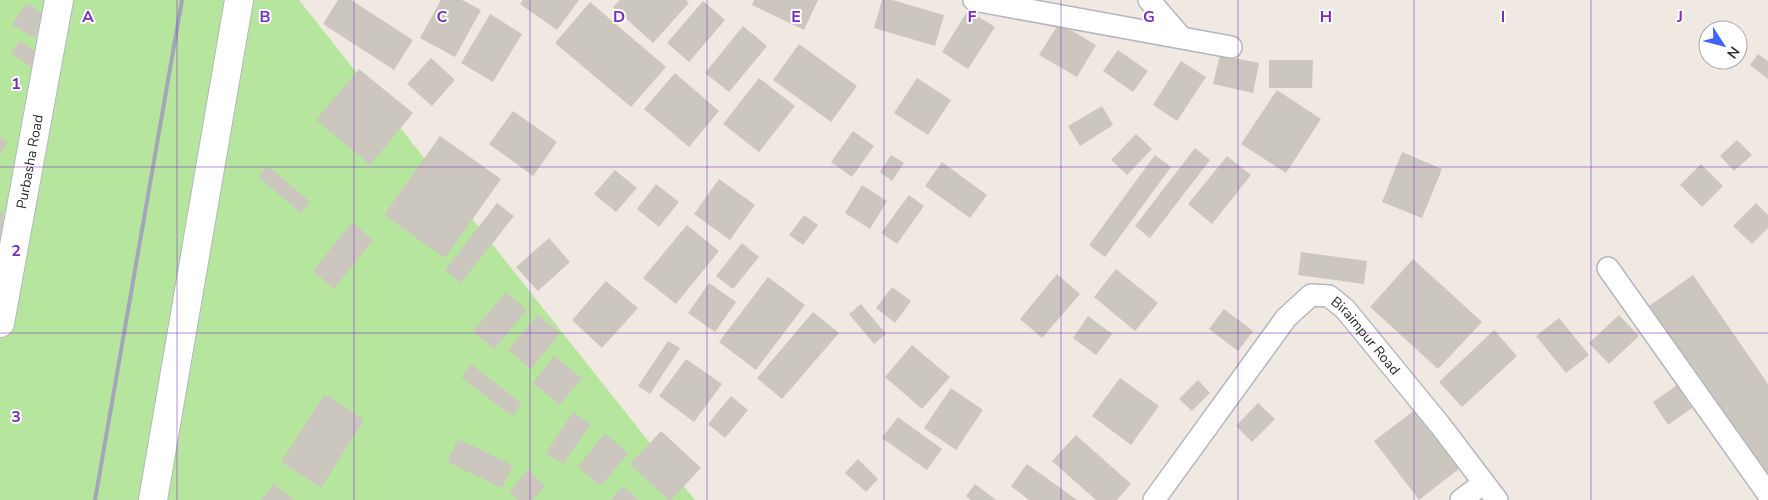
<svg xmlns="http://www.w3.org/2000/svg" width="1768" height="500" font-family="'Nunito Sans',sans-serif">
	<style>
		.green { fill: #b6e59e }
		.building { fill: #cbc7bf }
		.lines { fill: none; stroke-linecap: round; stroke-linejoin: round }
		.street-casing { stroke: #b4b7c1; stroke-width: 24 }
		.secondary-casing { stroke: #b4b7c1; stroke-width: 30 }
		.street { stroke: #fff; stroke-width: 21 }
		.secondary { stroke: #fff; stroke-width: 28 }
		.rail { stroke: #a3a6b8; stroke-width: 4 }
		.grid { fill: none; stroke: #7b2cbf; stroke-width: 1; stroke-opacity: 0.55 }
		.labels { text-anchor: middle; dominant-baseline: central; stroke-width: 4; stroke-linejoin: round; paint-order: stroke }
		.street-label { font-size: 14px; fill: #2e2e2e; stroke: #fff }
		.grid-label { font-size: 16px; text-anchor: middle; font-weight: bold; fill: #7b2cbf; stroke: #fff; stroke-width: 4; stroke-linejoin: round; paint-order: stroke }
	</style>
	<rect width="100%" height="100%" fill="#efe9e1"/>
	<path class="green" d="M0,0H299L695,500H0Z"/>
	<path class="building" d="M338,0H351L413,40L394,70L323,24Z
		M441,0H462L481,10L455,57L420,38Z
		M523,0H579L557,30L520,4Z
		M620,0H686L689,3L653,43L613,7Z
		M754,0H818L804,30L752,5Z
		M882,0H892L944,15L935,46L874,28Z
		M703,1L725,20L689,62L667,43Z
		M590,2L666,67L631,107L555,43Z
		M26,3L48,16L34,38L12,25Z
		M968,10L995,27L968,69L942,52Z
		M490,14L522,34L493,82L461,63Z
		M1059,23L1096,45L1077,77L1039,55Z
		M743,26L767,46L729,92L705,73Z
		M20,40L41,56L32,68L11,53Z
		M799,44L857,86L831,122L773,80Z
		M1118,50L1148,71L1133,92L1103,71Z
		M1758,54L1768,61V79L1750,65Z
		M1220,55L1259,63L1253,93L1213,84Z
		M431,58L455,80L432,106L407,84Z
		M1269,60H1313L1312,88H1269Z
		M1181,61L1206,77L1177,121L1153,105Z
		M359,69L413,113L370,165L316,120Z
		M675,73L719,111L689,147L644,109Z
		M759,78L795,106L759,152L723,124Z
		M917,78L951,100L928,135L894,113Z
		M1277,90L1321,119L1286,173L1241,144Z
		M1102,106L1113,125L1080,146L1068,126Z
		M513,111L557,142L533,176L489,144Z
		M853,131L874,146L852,177L831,162Z
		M1136,134L1152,149L1127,175L1111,160Z
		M440,136L501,179L445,258L384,215Z
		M0,137L7,141L0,156Z
		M1737,140L1752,155L1734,171L1720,156Z
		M1195,148L1210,160L1150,238L1135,226Z
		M1402,152L1442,169L1422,218L1382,202Z
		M891,155L904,163L892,181L880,172Z
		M1155,155L1171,167L1105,257L1089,245Z
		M1227,156L1251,175L1212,224L1188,204Z
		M942,162L987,195L970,218L925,186Z
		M1701,164L1723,186L1702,207L1680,185Z
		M268,166L310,202L301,213L258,177Z
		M615,170L637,188L616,212L594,194Z
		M719,179L755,205L730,240L694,214Z
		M656,184L679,202L659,227L637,209Z
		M862,185L887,201L870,229L845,213Z
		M909,195L924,206L897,244L881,233Z
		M497,203L514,216L461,283L445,270Z
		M1756,203L1768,215V228L1752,244L1733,226Z
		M0,211H3V255H0Z
		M804,215L818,225L803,245L789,235Z
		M352,222L373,240L334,289L313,271Z
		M687,225L719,251L676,304L643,278Z
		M549,238L570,262L538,291L516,267Z
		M742,243L759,257L733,289L716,276Z
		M1301,252L1367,261L1364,284L1298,275Z
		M1413,259L1482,322L1438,369L1370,307Z
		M1116,269L1158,303L1135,331L1094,297Z
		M1057,274L1080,294L1042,338L1020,319Z
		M1693,275L1768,384V493L1642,311Z
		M768,277L805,305L756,370L719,342Z
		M606,281L638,308L602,348L572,320Z
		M709,283L736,302L715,332L688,313Z
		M892,287L911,301L895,323L876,308Z
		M506,292L527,310L494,349L473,331Z
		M861,304L886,334L874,344L849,314Z
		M1224,309L1253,331L1238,351L1209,329Z
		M813,312L839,333L782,399L757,378Z
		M538,315L560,333L531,369L508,350Z
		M1619,315L1639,336L1609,364L1589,343Z
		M1088,316L1112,334L1096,355L1073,338Z
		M1559,318L1589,355L1566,373L1536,336Z
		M1494,330L1517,356L1462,407L1439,382Z
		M668,341L680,348L650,394L638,386Z
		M912,345L950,377L922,409L885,377Z
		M554,356L582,378L560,405L533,383Z
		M686,359L722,384L694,422L659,396Z
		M471,364L522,404L512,416L461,377Z
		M1120,378L1159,406L1131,445L1092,416Z
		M1198,380L1210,393L1192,411L1179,399Z
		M1677,385L1692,408L1668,425L1653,402Z
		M951,388L983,410L956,450L924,428Z
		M325,394L364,420L321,488L281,462Z
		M731,396L748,410L725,438L708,424Z
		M1258,403L1275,419L1252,442L1236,426Z
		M1416,409L1460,468L1419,500L1374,441Z
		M573,412L591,424L563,464L546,453Z
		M898,417L942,449L927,470L882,438Z
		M661,431L701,468L671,500H668L630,464Z
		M605,433L628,453L601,486L578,467Z
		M1076,435L1131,484L1117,500H1096L1052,461Z
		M458,439L513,465L502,488L447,462Z
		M858,459L878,479L866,492L845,473Z
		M1027,464L1077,500H1029L1011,486Z
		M528,470L545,486L533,500H518L509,491Z
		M274,484L294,500H261Z
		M975,484L996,500H971L966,496Z
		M623,486L639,500H611Z"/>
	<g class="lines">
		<g class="street-casing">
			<g id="street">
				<path d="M974,0L1231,47"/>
				<path d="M1149,0L1181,37"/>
				<path d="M1608,268L1768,494"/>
				<path id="s1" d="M1154,500L1286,318L1311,295L1329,296L1345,309L1440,425L1497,500"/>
				<path d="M1461,500L1484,483"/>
			</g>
		</g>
		<g class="secondary-casing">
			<g id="secondary">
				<path id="s2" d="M0,323L59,0"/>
				<path d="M153,500L239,0"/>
			</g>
		</g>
		<use href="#street" class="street"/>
		<use href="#secondary" class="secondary"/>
		<path class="rail" d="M95,500L182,0"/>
	</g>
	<path class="grid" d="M177,0V500M354,0V500M530,0V500M707,0V500M884,0V500M1061,0V500M1238,0V500M1414,0V500M1591,0V500M0,167H1768M0,333H1768"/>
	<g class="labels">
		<g class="street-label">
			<text stroke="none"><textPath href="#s2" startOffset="164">Purbasha Road</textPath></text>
			<text stroke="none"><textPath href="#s1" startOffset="331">Biraimpur Road</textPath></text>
		</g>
	</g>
	<g class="grid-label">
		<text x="88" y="22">A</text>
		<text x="265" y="22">B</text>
		<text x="442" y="22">C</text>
		<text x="619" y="22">D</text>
		<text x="796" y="22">E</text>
		<text x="972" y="22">F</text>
		<text x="1149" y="22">G</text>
		<text x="1326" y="22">H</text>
		<text x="1503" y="22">I</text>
		<text x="1680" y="22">J</text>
		<text x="16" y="89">1</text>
		<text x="16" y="256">2</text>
		<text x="16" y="422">3</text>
	</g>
	<g transform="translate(1723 45) rotate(126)"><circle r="24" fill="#ffffff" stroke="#ababab"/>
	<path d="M0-4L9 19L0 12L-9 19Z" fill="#4264fb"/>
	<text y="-8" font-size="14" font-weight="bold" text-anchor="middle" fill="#2e2e2e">N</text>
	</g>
</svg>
